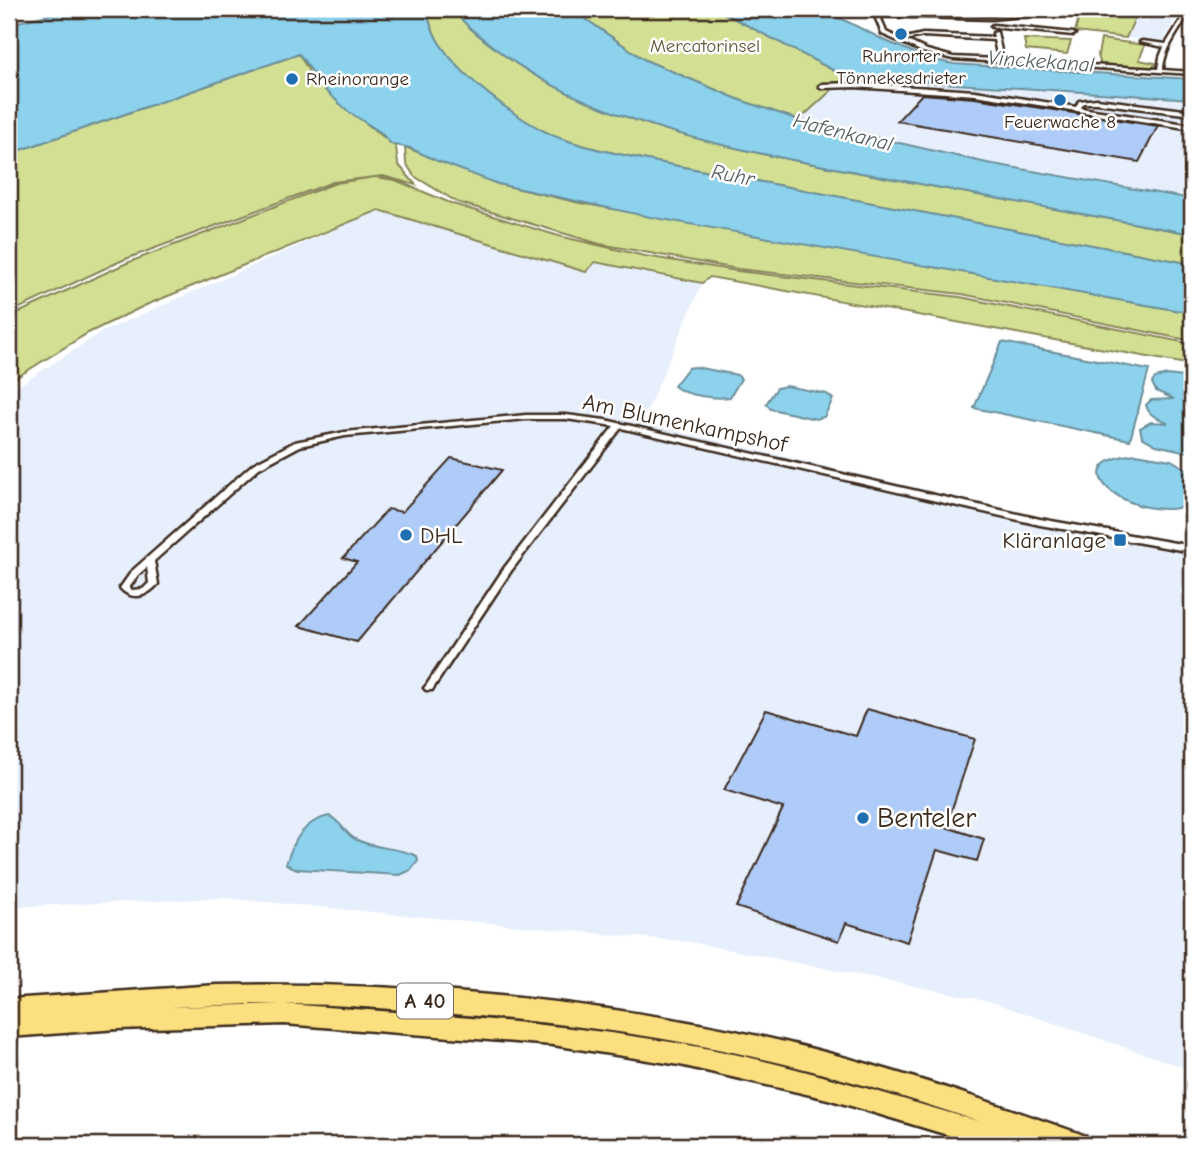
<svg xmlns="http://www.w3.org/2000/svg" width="1201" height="1154" font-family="'Comic Neue',sans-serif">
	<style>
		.built { fill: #e7effd }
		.green { fill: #d3e093; stroke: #878558; stroke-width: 2 }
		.water { fill: #8cd2ed; stroke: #6c8f9a; stroke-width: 2 }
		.building { fill: #afcbf7; stroke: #3b2a1e; stroke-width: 2 }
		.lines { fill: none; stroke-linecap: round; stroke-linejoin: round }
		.minor-casing { stroke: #3b2a1e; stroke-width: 5 }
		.motorway-casing { stroke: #3b2a1e; stroke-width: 5 }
		.minor { fill: #fff; fill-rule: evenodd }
		.motorway { fill: #fce080; fill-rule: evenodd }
		.poi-dot { fill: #1f6fb2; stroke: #fff; stroke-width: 2.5 }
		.labels { text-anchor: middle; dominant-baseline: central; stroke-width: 5; stroke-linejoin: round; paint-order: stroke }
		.far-park-label { font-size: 19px; fill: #61583b; stroke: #fff }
		.far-poi-label { font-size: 19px; fill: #3b2a1e; stroke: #fff }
		.far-water-label { font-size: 21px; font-style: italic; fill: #535c5c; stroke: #fff }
		.shield { fill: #fff; stroke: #766a62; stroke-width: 2 }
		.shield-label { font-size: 21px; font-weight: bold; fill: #3b2a1e }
		.street-label { font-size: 23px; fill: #3b2a1e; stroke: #fff }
		.poi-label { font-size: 23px; fill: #3b2a1e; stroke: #fff; text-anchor: start }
		.near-poi-label { font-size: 28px; fill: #3b2a1e; stroke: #fff; text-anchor: start }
	</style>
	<rect width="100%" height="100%" fill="#fff"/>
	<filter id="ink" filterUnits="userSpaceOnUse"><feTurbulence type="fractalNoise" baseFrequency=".0143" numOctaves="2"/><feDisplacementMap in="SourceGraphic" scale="14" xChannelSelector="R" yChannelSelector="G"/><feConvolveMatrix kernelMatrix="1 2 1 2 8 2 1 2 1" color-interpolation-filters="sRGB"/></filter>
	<g filter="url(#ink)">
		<path class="built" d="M1150,16L1176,17L1163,43L1126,38L1135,20L1147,21Z
			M846,77L1192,99V199L987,163L799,120Z
			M393,204L619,266L702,283L642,423L1079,526L1192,544V1070L985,1000L690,942L222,898L9,907V392L102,332Z"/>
		<path class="green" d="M425,9H453C464,24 477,34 491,45C597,132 773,156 905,181C1001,200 1097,216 1192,234V264L652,161C619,154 584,148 552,135C513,118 458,76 437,39C432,30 429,19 425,9Z
			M571,9H716L846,77L799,120L740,100L645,60Z
			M1102,9H1139L1126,38L1075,32L1080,13L1088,18L1112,14Z
			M1024,39L1071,41L1067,54L1026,50Z
			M1101,39L1145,45L1139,60L1155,63L1154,68L1101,66L1098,55Z
			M299,54L312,77L327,92L396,147L398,164L416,185L383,176L333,182L123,260L9,313V154Z
			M405,147L498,184L580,203L1192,313V341L962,294L738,269L600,244L457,202L414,176L406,163Z
			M375,177L395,180L453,204L559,236L645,256L737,271L960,297L1192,344V365L710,277L702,283L595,262L586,272L379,210L146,305L88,333L9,382V317L127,263L336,183Z"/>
		<path class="water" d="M73,9H425C429,19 432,30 437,39C458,75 515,118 552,135C584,148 619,154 652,161L1192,264V313L650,217L498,184L435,160L410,148L391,144L380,132L349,112L327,92L299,54L9,154V24Z
			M453,9H571L645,60L740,100L799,120L987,163L1192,199V234C1097,216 1001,200 905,181C774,156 597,132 491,45C477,34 463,24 453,9Z
			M716,9H822L886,41L929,59L954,64L1192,79V99L846,77Z
			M1002,342L1149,370L1130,440L974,408Z
			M695,367L737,375L741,379L730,397C715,399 686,396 674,386L688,368Z
			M1167,375L1192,378V453L1156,445L1142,437L1140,428L1151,422L1168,423C1159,418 1149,417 1146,405L1151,400L1174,399L1156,391L1152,383L1155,378Z
			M786,386L827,394L833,399L824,417L816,419L771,409L766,404L777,388Z
			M1136,454L1171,460L1192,472V504C1137,527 1051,464 1136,454Z
			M329,816C341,821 344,833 355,839C373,849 398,847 417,856L418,861L411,870L400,875L297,869L286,864C293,841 304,821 329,816Z"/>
		<path class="building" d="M922,94L975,98L1158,126L1139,162L897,121Z
			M451,458L502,470L357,642L299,626L357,562L343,558L388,509L402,512Z
			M867,709L975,739L946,827L984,839L977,861L937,850L907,942L846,923L839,941L736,907L783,808L724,790L766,710L856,736Z"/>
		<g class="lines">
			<g class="minor-casing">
				<path id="minor" d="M862,9H867L878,14L991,17L1072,9H1085L1083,10L991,19L880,16L886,32L901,39L923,34L994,37L993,33L997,32L1003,60L1158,69L1160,57L1164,47L1140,42L1142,41L1166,44L1184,15L1186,14L1188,15C1178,33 1164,49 1163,70L1192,72V74L953,59L923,52L882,34L875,16ZM923,36L994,40L998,59L953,57L927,50L905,40Z
					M993,25L1073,33L1075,34L1073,35L991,27V26Z
					M854,83L975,91L1076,107L1079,101L1097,99L1192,111V115L1097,103H1083L1081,108L1192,125V129L975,95L854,87L822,88L819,86L822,84Z
					M526,415H566L605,420L1040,519L1192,546V552L1040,525L621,428L511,571L432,690H426L424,688L426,686L505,567L614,426L566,419H526L345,436L300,446L259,468L154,561L158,584C147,596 133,602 120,588L132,571L253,464L295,442L345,432ZM147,567L149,583L143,589L132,590L129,588L138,575Z"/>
			</g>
			<g class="motorway-casing">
				<path id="motorway" d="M217,985C401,981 606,1000 785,1042C885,1066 982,1099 1078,1133L1087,1137L1091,1145H1046L1029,1139L1032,1145H981L828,1099L680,1065L553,1045L284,1024L118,1029L9,1037V999ZM252,1004H280L171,1007ZM285,1004C338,1004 391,1009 443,1013C542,1021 640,1032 737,1053C820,1071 901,1095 981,1122C881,1093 780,1060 677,1043C547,1021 416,1014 285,1004Z"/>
			</g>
			<use href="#minor" class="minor"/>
			<use href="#motorway" class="motorway"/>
		</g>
	</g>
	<g class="poi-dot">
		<circle cx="901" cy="34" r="7"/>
		<circle cx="292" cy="79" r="7"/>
		<circle cx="1060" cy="100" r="7"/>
		<circle cx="406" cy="535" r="7"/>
		<rect x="1113" y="533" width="14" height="14" rx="3.5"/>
		<circle cx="863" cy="818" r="7"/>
	</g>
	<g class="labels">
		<g class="far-park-label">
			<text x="705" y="46">Mercatorinsel</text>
		</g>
		<g class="far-poi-label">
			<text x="901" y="56">Ruhrorter<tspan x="901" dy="22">Tönnekesdrieter</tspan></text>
			<text x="306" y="79" text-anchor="start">Rheinorange</text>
			<text x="1060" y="122">Feuerwache 8</text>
		</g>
		<g class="far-water-label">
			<text transform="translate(1041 61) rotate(4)">Vinckekanal</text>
			<text transform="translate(843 132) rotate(14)">Hafenkanal</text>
			<text transform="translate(733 175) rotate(11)">Ruhr</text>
		</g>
		<rect class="shield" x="397" y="983.5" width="56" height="35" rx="5"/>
		<g class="shield-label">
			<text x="425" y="1001">A 40</text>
		</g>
		<g class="street-label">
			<text transform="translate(685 423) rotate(12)">Am Blumenkampshof</text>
		</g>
		<g class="poi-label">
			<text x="420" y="535">DHL</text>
			<text x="1106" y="540" text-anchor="end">Kläranlage</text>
		</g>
		<g class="near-poi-label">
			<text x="877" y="818">Benteler</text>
		</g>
	</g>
	<rect width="1201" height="1154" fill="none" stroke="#fff" stroke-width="35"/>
	<rect x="18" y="18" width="1166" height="1119" fill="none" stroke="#3b2a1e" stroke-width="2.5" filter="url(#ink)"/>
</svg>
